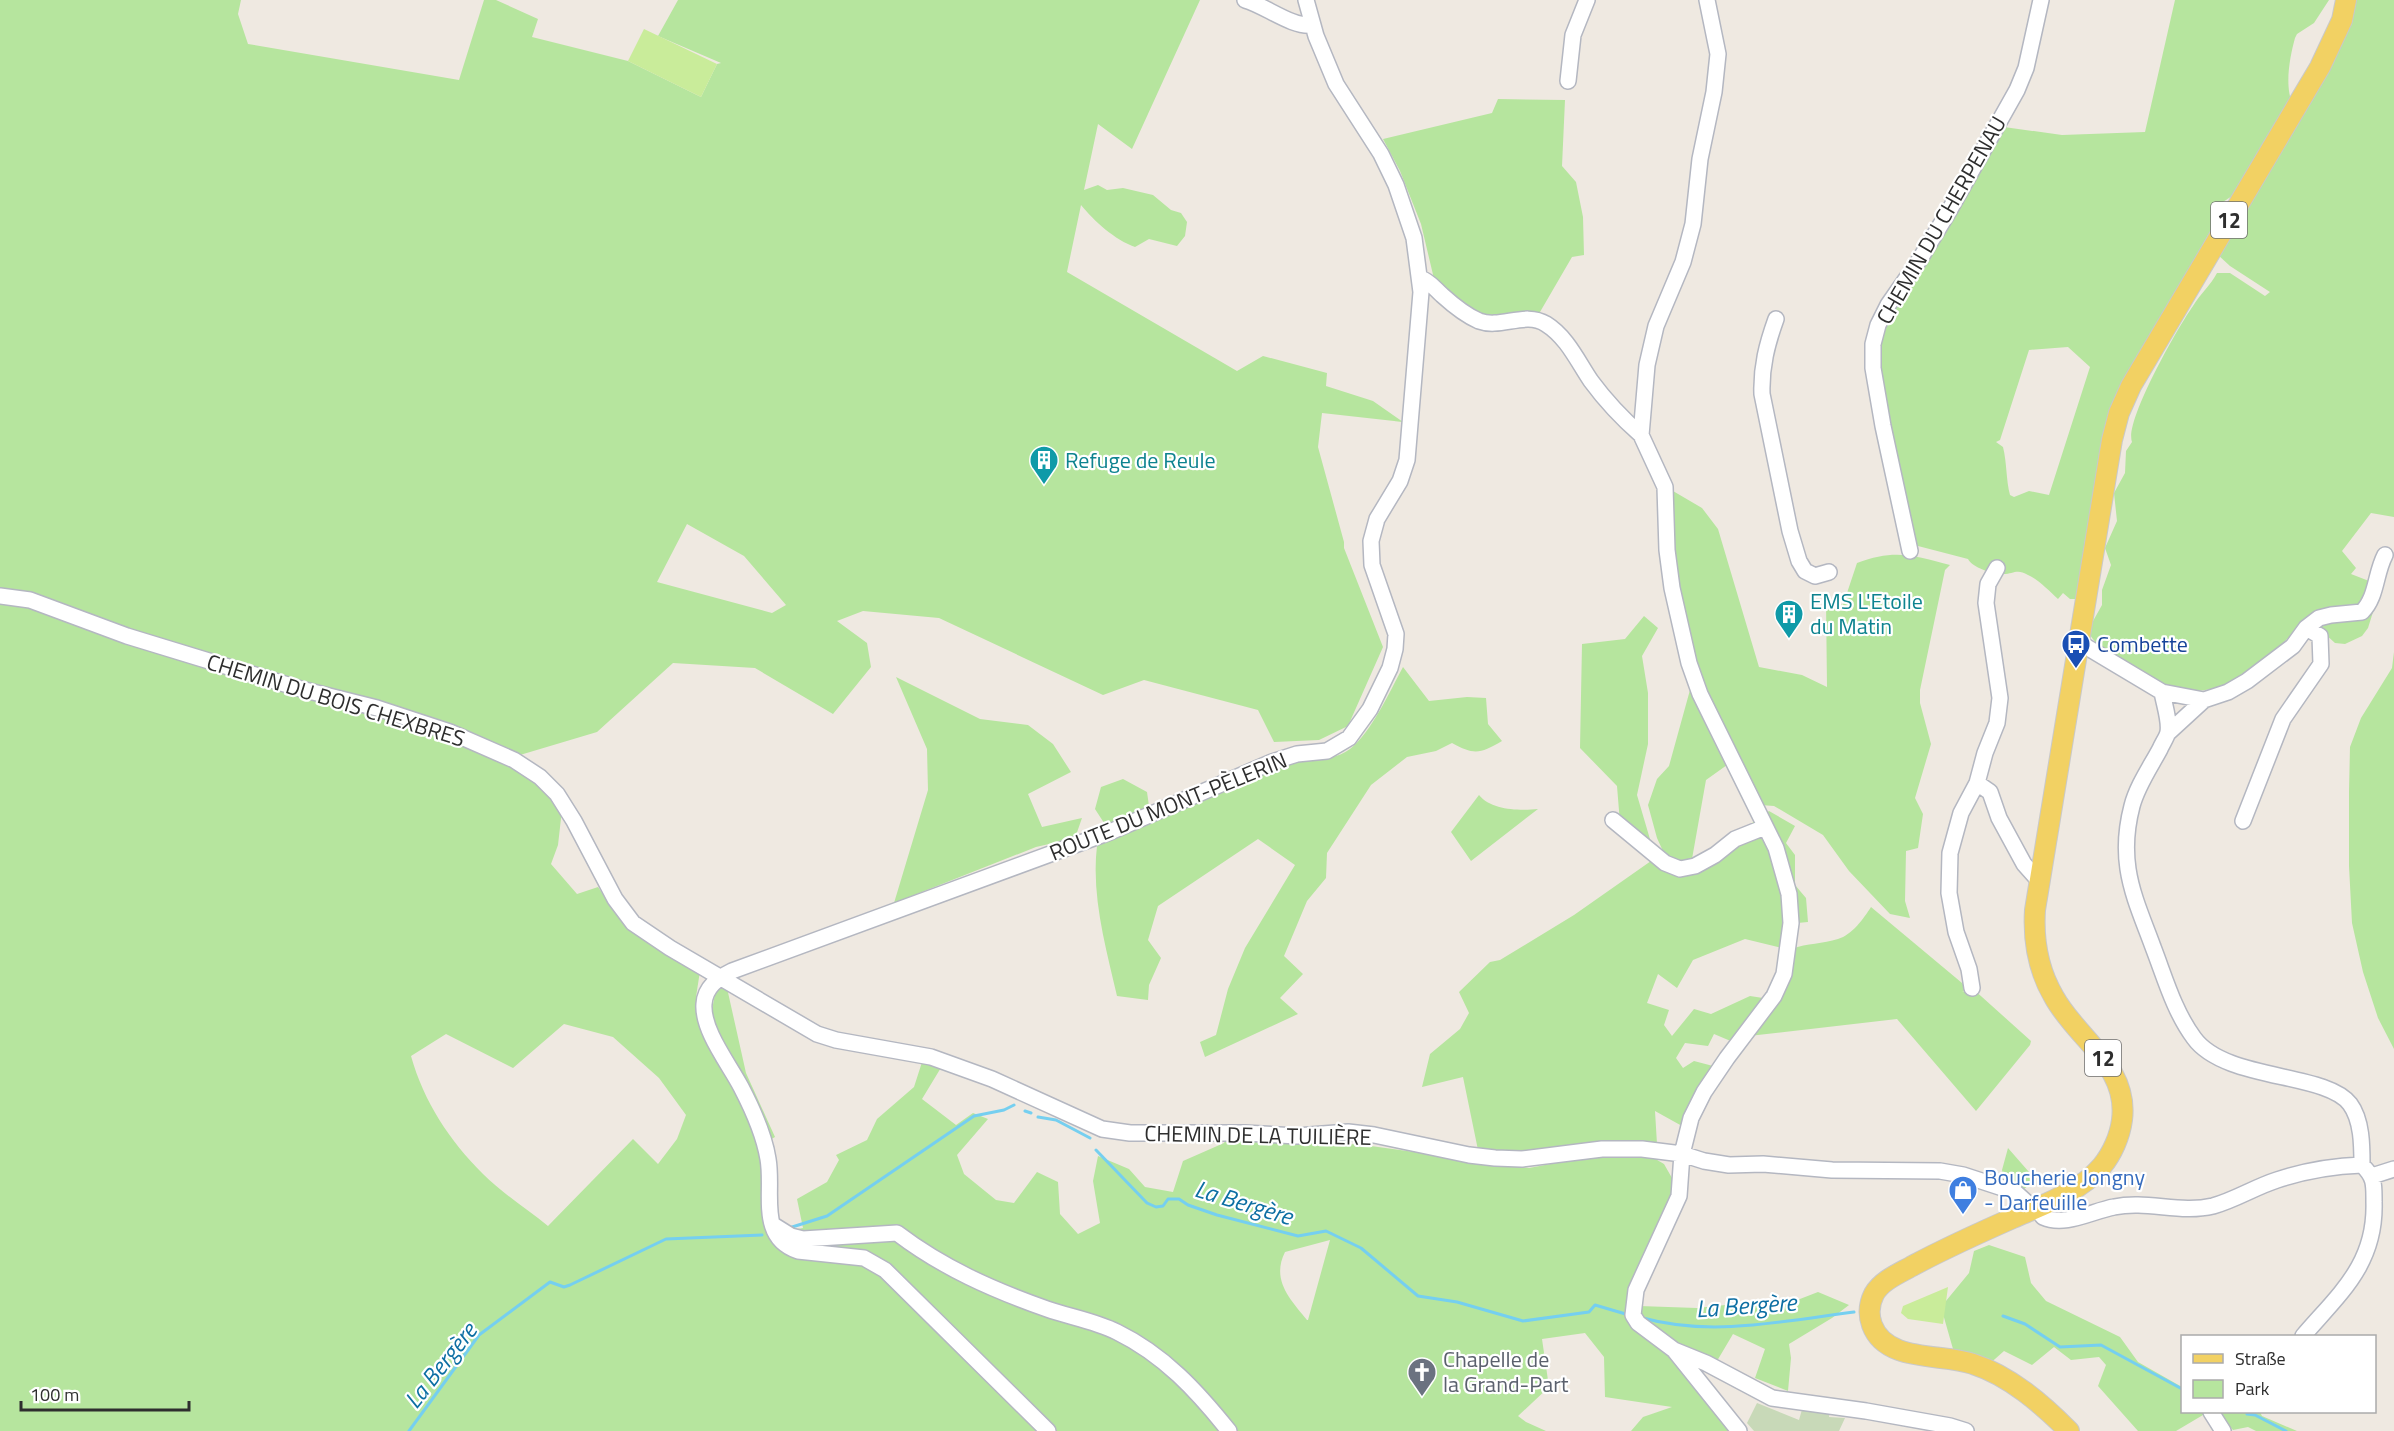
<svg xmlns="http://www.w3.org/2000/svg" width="2394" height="1431" font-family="'Titillium Web',sans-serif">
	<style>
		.green { fill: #b6e59e; fill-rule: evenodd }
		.cemetery { fill: #c8d9b8 }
		.pitch { fill: #c9ec9a }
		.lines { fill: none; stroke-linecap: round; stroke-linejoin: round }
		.stream { stroke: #75cff0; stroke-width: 3 }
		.minor-casing { stroke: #b4b7c1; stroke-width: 18 }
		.major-casing { stroke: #c9c9c9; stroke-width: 22 }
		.minor { stroke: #fff; stroke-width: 15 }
		.major { stroke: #f2d163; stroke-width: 20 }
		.labels { text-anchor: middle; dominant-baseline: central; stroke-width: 4.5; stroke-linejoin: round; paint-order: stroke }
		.shield { fill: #fff; stroke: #6d6d6d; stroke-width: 1.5 }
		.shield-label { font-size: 21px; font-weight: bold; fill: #2e2e2e }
		.street-label { font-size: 22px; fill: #2e2e2e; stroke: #fff }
		.culture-label { font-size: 22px; fill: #0d838f; stroke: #fff; text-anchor: start }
		.transit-label { font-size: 22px; fill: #164399; stroke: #fff; text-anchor: start }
		.shop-label { font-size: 22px; fill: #366cbe; stroke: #fff; text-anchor: start }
		.worship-label { font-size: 22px; fill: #5b616d; stroke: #fff; text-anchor: start }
		.water-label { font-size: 24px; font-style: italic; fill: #0d6fa3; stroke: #fff }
	</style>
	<rect width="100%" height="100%" fill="#efe9e1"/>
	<path class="green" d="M0,0H241L238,14L248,44L459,80L484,0H496L538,19L532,37L628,61L701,97L717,64L721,63L658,36L678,0H1200L1132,149L1098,124L1084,190L1098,185L1107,190L1123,188L1153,195L1171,210L1181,213L1187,222L1185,236L1177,246L1149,239L1135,247C1115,240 1094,221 1081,205L1067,272L1237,371L1263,356L1327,373L1326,386L1373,401L1403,422L1322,413L1318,447L1344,542V548L1383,647L1348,726L1319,740L1274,742L1258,710L1144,680L1103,695L939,618L863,611L837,621L867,643L871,667L833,714L755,668L673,663L597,732L520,755L564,792L558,845L551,864L577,894L598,887L609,903L700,971L696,997L702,1034L709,1027L716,988H727L746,1073L775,1137L758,1146L773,1233L803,1228L797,1199L827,1182L839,1160L836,1155L867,1140L877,1119L914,1087L923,1059L942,1066L922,1099L956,1125L973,1113L988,1119L957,1155L964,1174L996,1200L1014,1203L1037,1172L1058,1182L1060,1214L1078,1234L1100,1223L1093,1181L1098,1156L1129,1169L1145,1187L1173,1192L1183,1161L1224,1143L1226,1139H1299L1371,1146L1529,1168L1604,1154L1652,1157L1664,1164L1672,1178L1674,1195L1630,1313L1734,1431H1631L1643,1417L1672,1407L1605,1397L1604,1357L1585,1333L1542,1339L1549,1387L1518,1416L1526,1422L1546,1431H0ZM687,524L744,556L786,605L772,613L657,582ZM564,1024L613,1037L659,1078L686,1115L677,1139L658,1164L633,1139L548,1226C527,1209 502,1193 483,1174C449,1140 424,1102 411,1056L446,1034L513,1068ZM1330,1240L1308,1320H1307C1290,1299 1271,1280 1285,1252Z
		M2175,0H2329L2314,23L2297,34L2295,38C2290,56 2284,87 2293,104L2235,194L2214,208L2220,214L2145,346L2078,595L2075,599H2070L2063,593L2058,599C2049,591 2039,580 2028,575C2016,568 2013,575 2001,574C1991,573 1973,568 1968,559L1918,546L1912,539L1879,379L1880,332L2004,127L2062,135L2145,132ZM2068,347L2090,367L2049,495L2029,491L2014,497L2010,495C2006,480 2007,463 2003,447L1996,442L2000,440L2029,350Z
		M2353,0H2394V517L2371,513L2342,551L2356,568L2351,574L2369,581L2377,599L2368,628L2362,636L2345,644L2335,643L2324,633L2319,624L2322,613C2316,616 2306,618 2301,622C2295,627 2292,635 2286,640C2235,688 2198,711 2133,668C2118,658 2094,648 2088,630L2102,605V590L2111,565L2105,548L2117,521L2114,493L2125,473L2126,451L2132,442C2124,422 2178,327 2193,306C2200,294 2211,285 2217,273H2230L2265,296L2270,292L2230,266L2217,254L2336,52L2354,12Z
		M1498,99L1565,100L1562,166L1576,182L1583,217L1584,255L1572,257L1540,312L1502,320L1465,310L1435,283L1421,224L1400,171L1383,139L1492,113Z
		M1673,491L1702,508L1718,529L1759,667L1802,675L1827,687L1826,600L1843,605L1857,563C1894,549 1913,555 1950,565L1945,570L1920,690V703L1931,744L1915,798L1923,814L1918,848L1906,851L1905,901L1910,918L1890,914L1849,871L1823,835L1774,806L1760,805L1707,699L1696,666L1671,549Z
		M1644,616L1658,628L1642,656L1648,693V744L1637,795L1652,846L1620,823L1617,786L1580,748L1582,644L1625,639Z
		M2394,652V1049L2378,1018L2363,972L2352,923L2349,866V792L2350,747L2361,718L2392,668Z
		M1403,667L1429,701L1467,697L1486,698L1488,724L1502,741C1480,754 1474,755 1452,743L1436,751L1407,757L1371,785L1327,853L1326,878L1307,901L1284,956L1303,974L1280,998L1298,1014L1205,1057L1200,1042L1216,1035L1228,989L1245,948L1295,865L1258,839L1158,906L1148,940L1161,958L1149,985L1148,1000L1117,996C1106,948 1091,896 1097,846L1163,815L1300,759C1316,759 1336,760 1350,749C1371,733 1390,691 1403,667Z
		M896,677L980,719L1028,725L1053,744L1071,772L1028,794L1042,827L1082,818L1075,838L1036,847L894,903L928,790L927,749Z
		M1690,690L1727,765L1706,780L1692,859L1679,865L1667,860L1657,838L1648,805L1657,779L1669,766Z
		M1123,779L1147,792L1149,806L1106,826L1095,809L1101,787Z
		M1479,795C1491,810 1519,811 1538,809L1471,861L1451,832Z
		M1769,811L1795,826L1786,843L1795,855V885L1806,898L1808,922L1787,924L1782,948L1745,939L1693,960L1677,988L1658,974L1647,1003L1669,1010L1664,1025L1672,1036L1694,1009L1711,1014L1750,996L1763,998L1733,1042L1714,1034L1708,1046L1685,1043L1676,1058L1683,1068L1694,1061L1713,1066L1682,1126L1655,1111L1657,1144L1506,1155L1478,1150L1463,1077L1422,1087L1430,1054L1460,1029L1469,1013L1459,992L1490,962L1500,960L1574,915L1651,861L1670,871H1700L1742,830Z
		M1871,907L1968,988L1962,992L1972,988L2031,1041L2030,1045L1976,1111L1897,1019L1749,1036L1792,949C1807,943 1823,944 1838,939C1852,935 1864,918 1871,907Z
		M2008,1148L2036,1180L2020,1192L2005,1182L2002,1170Z
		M1989,1245L2025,1257L2031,1283L2046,1301L2120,1337L2138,1362L2182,1387V1412H2203V1415L2176,1431H2138L2098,1386L2106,1365L2099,1357L2071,1360L2054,1347L2032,1365L2004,1351L1986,1367L1955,1356L1941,1307L1969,1273L1974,1251Z
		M1818,1292L1849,1305L1832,1318L1789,1344L1791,1358L1788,1391L1755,1378L1765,1349L1733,1334L1717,1361L1677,1346L1642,1320L1639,1306L1697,1308L1763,1301L1787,1304Z
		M2220,1412H2260L2262,1416L2297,1431H2256L2248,1427L2233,1430L2221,1417Z"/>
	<path class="cemetery" d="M1757,1403L1799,1420L1803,1406L1830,1410L1829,1417L1845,1418L1839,1431H1754L1747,1423Z"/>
	<path class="pitch" d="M644,29L717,64L701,97L628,61Z
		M1948,1287L1943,1324L1908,1319L1901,1313L1903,1306Z"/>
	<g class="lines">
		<path class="stream" d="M1025,1111L1031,1113
			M1038,1117L1056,1120L1090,1138
			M1096,1150L1147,1203L1156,1207L1163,1206L1168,1199H1179L1188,1205L1217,1215L1298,1236L1326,1231L1361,1248L1418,1296L1457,1302L1523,1321L1589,1312L1595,1305L1629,1315
			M789,1228L827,1216L974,1116L1004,1110L1014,1105
			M2003,1316L2025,1324L2060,1347L2101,1345L2182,1389
			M1643,1318C1711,1337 1785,1321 1854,1312
			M2247,1414L2255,1415L2286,1431
			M409,1431L479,1335L550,1282L564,1287L570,1285L666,1239L762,1235"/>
		<g class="minor-casing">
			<path id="minor" d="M1245,0C1264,5 1293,28 1312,25
				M1707,0L1718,54L1714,92L1700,159L1693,224L1683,262L1656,326L1647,365L1641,435L1665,487L1667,550L1672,588L1689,663L1700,694L1776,848L1789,894L1791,923L1784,974L1774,996L1727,1058L1704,1092L1691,1118L1682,1154L1679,1196L1636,1290L1633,1315L1638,1323L1674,1350L1706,1363L1772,1398L1866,1411L1950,1426L1966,1431
				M1568,81L1573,35L1587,0
				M1420,278C1430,281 1435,289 1442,295C1453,305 1465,315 1479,321C1501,329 1525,311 1546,324C1567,337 1578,362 1591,381C1605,400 1624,420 1641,435
				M1776,319C1767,344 1761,367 1762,394L1790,531L1799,561L1805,571L1815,576L1829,572
				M1910,551L1883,426L1873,368V344L1878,325L1888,305L1920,259L1949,211L2017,90L2026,68L2041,0
				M0,596L30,600L127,636L301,689L377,708L450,732L514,760L540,777L557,794L574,821L615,899L633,923L670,948L817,1034L836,1040L931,1057L992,1079L1102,1129L1130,1133H1245L1297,1136L1348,1132L1374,1135L1469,1155L1495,1158L1522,1159L1602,1149H1642L1682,1154L1704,1161L1729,1165L1763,1164L1832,1170L1940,1171L1963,1175L2015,1192L2025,1201L2029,1211
				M2080,643L2162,692L2204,700L2228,692L2247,681L2293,646L2306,628L2319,618L2331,615L2362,612C2377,597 2375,574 2385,555
				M2162,692C2164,704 2170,721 2168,732C2167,737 2162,744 2160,749C2151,766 2137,786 2132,806C2127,825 2125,849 2128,869C2132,896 2144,922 2153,947C2165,978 2174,1011 2194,1038C2225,1081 2326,1072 2350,1104C2362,1120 2362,1146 2362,1165
				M2168,733L2204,700
				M1977,783L1990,792L1999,818L2024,864L2040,882
				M1613,820L1665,863L1680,869L1695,866L1715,855L1735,839L1765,827
				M2243,821L2283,719L2321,664L2320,636L2306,628
				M1972,988L1969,969L1956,932L1949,893L1950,853L1961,813L1977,783L1985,753L1997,723L2000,698L1986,603L1988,584L1997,568
				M2372,1176L2394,1169
				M2036,1208L2043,1217C2065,1227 2092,1211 2114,1207C2147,1200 2180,1214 2213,1206C2235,1200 2255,1187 2277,1180C2304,1171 2333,1166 2362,1165
				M775,1226L791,1236L803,1239L897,1233C943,1268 993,1290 1047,1309C1070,1317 1095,1321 1117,1332C1164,1355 1197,1391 1229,1431
				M2303,1336C2340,1293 2376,1264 2374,1202C2374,1184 2375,1178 2362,1165
				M1674,1350L1739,1431
				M2211,1412L2223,1431
				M1048,1431L885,1270L864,1258L798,1251C757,1237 774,1192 768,1159C764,1134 753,1110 741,1087C729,1064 702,1030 704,1004C705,987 718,978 732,971L1110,832L1272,762L1297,754L1327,751L1349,738L1370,709L1390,668L1395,649L1396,634L1372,565L1371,541L1377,519L1400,481L1407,460L1421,292L1414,238L1396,185L1381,154L1336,84L1316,36L1306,0"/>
		</g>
		<g class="major-casing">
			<path id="major" d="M2069,1431C2042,1404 2010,1376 1973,1364C1942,1353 1886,1363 1872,1325C1868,1314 1869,1304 1874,1294C1882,1280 1900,1273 1914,1265C1946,1248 1979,1233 2013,1218C2043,1205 2080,1192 2102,1166C2112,1154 2120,1136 2122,1120C2129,1066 2077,1039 2054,997C2038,970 2033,942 2035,910L2112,440L2119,413L2131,386L2320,67L2342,20L2346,0"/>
		</g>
		<use href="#minor" class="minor"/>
		<use href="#major" class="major"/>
	</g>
	<defs>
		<g id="building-pin" transform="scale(1.5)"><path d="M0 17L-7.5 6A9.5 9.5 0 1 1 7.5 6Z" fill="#0f9aa8" stroke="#fff"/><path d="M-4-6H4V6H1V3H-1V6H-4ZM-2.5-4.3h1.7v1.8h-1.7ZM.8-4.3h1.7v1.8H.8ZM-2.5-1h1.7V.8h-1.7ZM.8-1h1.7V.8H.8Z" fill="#fff"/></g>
		<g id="bus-pin" transform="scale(1.5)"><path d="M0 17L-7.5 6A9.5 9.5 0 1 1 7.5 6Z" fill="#1a4fb4" stroke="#fff"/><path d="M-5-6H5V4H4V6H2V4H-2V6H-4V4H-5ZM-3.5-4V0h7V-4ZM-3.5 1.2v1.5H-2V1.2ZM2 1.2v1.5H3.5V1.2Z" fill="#fff"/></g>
		<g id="shop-pin" transform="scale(1.5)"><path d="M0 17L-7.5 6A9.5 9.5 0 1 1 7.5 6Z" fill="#3f7fe0" stroke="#fff"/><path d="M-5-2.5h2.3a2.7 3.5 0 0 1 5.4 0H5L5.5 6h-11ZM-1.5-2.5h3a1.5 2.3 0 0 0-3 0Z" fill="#fff"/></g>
		<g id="church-pin" transform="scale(1.5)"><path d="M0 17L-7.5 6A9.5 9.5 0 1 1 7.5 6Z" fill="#6b7280" stroke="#fff"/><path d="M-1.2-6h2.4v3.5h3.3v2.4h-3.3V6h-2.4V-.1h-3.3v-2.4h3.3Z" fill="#fff"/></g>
	</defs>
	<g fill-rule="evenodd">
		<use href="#building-pin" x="1044" y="460"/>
		<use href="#building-pin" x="1789" y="614"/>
		<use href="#bus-pin" x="2076" y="644"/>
		<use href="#shop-pin" x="1963" y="1190"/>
		<use href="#church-pin" x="1422" y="1372"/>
	</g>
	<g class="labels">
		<g class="shield">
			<rect x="2211" y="202" width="36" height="36" rx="4.5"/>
			<rect x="2085" y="1040" width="36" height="36" rx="4.5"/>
		</g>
		<g class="shield-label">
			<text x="2229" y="220">12</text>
			<text x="2103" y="1058">12</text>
		</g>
		<g class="street-label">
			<text transform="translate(1941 220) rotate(-60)">CHEMIN DU CHERPENAU</text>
			<text transform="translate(336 700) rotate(17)">CHEMIN DU BOIS CHEXBRES</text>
			<text transform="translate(1168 806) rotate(-22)">ROUTE DU MONT-PÈLERIN</text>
			<text transform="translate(1258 1135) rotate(1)">CHEMIN DE LA TUILIÈRE</text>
		</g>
		<g class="culture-label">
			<text x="1065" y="460">Refuge de Reule</text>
			<text x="1810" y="601">EMS L'Etoile<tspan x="1810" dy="25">du Matin</tspan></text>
		</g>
		<g class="transit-label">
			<text x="2097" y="644">Combette</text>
		</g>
		<g class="shop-label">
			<text x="1984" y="1177">Boucherie Jongny<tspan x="1984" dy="25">- Darfeuille</tspan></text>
		</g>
		<g class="worship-label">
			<text x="1443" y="1359">Chapelle de<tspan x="1443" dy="25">la Grand-Part</tspan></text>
		</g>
		<g class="water-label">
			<text transform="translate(1244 1202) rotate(17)">La Bergère</text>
			<text transform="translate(1746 1305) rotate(-4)">La Bergère</text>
			<text transform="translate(440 1365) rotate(-52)">La Bergère</text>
		</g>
	</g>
	<rect x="2181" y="1335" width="195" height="78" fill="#ffffff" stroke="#ababab" stroke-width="1.5"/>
	<rect x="2193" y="1354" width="30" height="9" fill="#f2d163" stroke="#ababab" stroke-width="1.5"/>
	<text x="2235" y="1365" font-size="18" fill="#2e2e2e">Straße</text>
	<rect x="2193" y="1380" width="30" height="18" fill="#b6e59e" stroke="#ababab" stroke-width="1.5"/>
	<text x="2235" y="1395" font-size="18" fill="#2e2e2e">Park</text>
	<path d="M21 1401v9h168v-9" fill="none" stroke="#2e2e2e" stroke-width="3"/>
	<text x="30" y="1401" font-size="18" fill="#2e2e2e" stroke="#ffffff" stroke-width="4.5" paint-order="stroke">100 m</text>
</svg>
